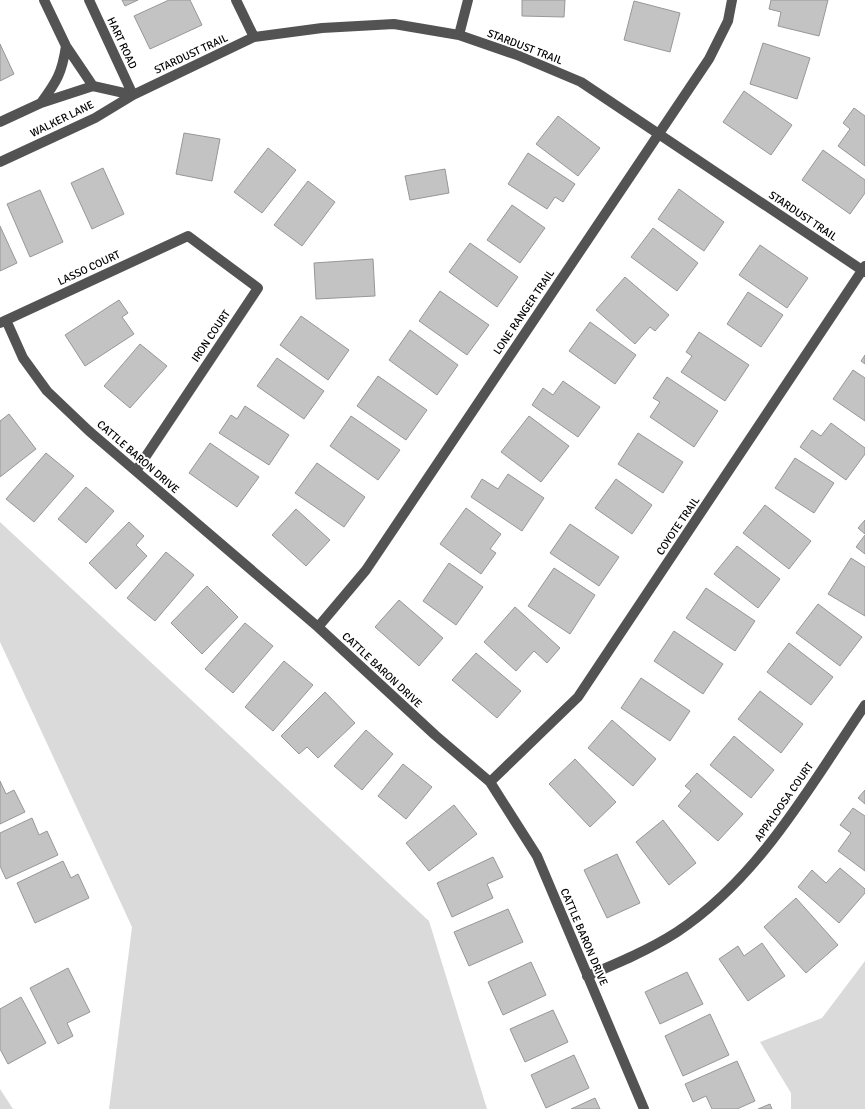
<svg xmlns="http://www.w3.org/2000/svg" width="865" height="1109" font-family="Signika,sans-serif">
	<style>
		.green { fill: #dadada }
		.building { fill: #c3c3c3; stroke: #979797 }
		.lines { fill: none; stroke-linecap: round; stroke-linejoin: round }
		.minor { stroke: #535353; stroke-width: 10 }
		.labels { text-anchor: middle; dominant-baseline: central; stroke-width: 4; stroke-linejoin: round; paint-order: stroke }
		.street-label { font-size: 11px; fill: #000; stroke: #fff }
	</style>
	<rect width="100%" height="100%" fill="#fff"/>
	<path class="green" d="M0,522L429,921L487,1109H109L132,927L0,642Z
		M865,961V1109H791V1093L760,1042L822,1018Z
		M0,1089L13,1109H0Z"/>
	<path class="building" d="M122,0H138L125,6Z
		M169,0H190L202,25L150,49L134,16Z
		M522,0H565L564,17L522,16Z
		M771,0H828L819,36L778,26L781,12L769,9Z
		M634,1L680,13L670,52L624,40Z
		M763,43L810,58L797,99L750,84Z
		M0,44L14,74L0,81Z
		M744,91L792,125L771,155L723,122Z
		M854,108L865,116V166L838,146L850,129L843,123Z
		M558,116L600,148L578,176L536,144Z
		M184,133L220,139L212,181L176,174Z
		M268,148L296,170L262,213L234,192Z
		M823,150L865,180V193L850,214L802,180Z
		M528,153L575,184L563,202L555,197L547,209L508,184Z
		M103,168L124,214L92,229L71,183Z
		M445,169L449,193L410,200L405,176Z
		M308,181L335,202L302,246L274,225Z
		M679,189L724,222L704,251L658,219Z
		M40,190L63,242L30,257L7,204Z
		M512,205L545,228L520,263L487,240Z
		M0,226L17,263L0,271Z
		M653,228L698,263L677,291L631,257Z
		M470,243L518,277L497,307L449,272Z
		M760,245L808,278L787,308L739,275Z
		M373,259L375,296L316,299L314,263Z
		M625,277L669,315L655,331L650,327L635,344L596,310Z
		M440,291L489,325L467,355L419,321Z
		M748,292L783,315L761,347L727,324Z
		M119,300L128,313L122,317L134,334L85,366L65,335Z
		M301,316L349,350L328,380L280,345Z
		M590,322L636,355L615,384L569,351Z
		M410,330L458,365L437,395L389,360Z
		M699,332L749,365L725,401L681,372L692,356L686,352Z
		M140,344L167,366L130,408L104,386Z
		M865,355V364L861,361Z
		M277,358L324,391L304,419L257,386Z
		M853,370L865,378V421L833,399Z
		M378,376L427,410L406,440L357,406Z
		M667,377L718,411L694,447L650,417L660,402L653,398Z
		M563,381L600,407L578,437L532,405L543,388L553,395Z
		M245,406L289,435L269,465L219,433L231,415L237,419Z
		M9,414L36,449L0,477V421Z
		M351,416L400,450L378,480L330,446Z
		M529,416L569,446L541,482L501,452Z
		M831,423L865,448V454L846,480L800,447L812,430L821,436Z
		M638,433L683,462L663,493L618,464Z
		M210,443L259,477L237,507L189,473Z
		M46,453L74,476L34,522L6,499Z
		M795,458L834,483L814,513L775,488Z
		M317,463L365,497L344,527L295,493Z
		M508,474L544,498L522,531L471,497L482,479L498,489Z
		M616,479L652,505L632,534L595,508Z
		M86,487L114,511L86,543L58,519Z
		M765,505L811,541L789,569L743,533Z
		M466,508L501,534L490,549L496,553L481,574L440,544Z
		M296,509L330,540L306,566L272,535Z
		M865,520V534L858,528Z
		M129,522L144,536L136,545L147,556L116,589L89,563Z
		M570,524L619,557L599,586L550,553Z
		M865,535V554L856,547Z
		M737,546L780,579L758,608L714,574Z
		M166,552L194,575L155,621L127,598Z
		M851,558L865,567V616L828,594Z
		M449,563L483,587L456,625L423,601Z
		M554,568L595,595L570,634L528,606Z
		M207,586L238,617L202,654L171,623Z
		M706,588L755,621L735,651L686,618Z
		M399,600L443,638L419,666L375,627Z
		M818,604L862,637L840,666L796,633Z
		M515,607L560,648L547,663L534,651L516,671L484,642Z
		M245,623L273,646L233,693L205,669Z
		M674,631L723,664L703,694L654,661Z
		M789,643L833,677L811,705L767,672Z
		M476,653L521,691L497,718L452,680Z
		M284,661L313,685L273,731L245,707Z
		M641,678L690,711L670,741L621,708Z
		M760,691L803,724L781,753L738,719Z
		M325,692L355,723L318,758L307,747L299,754L281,736Z
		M612,720L656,759L633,786L588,748Z
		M366,730L393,754L362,790L334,766Z
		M734,736L774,770L751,798L710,765Z
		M575,759L616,802L590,827L549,784Z
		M403,764L432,787L406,819L378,796Z
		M697,773L743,814L718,841L678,806L691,791L685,786Z
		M0,781L6,794L14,790L25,812L0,824Z
		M865,790V804L858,798Z
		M454,805L477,834L429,871L406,843Z
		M853,808L865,816V871L838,851L851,833L840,825Z
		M32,818L39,835L47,831L58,855L6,879L0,866V833Z
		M663,820L696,863L669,885L636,842Z
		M617,854L640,903L607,918L584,870Z
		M493,857L503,877L487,884L493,898L452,917L437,883Z
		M63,861L71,878L78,874L89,898L35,923L17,883Z
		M840,868L865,889V893L839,923L798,887L812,870L826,883Z
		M796,898L838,945L806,973L764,927Z
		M508,909L523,942L469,966L454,932Z
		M762,943L785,976L748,1001L719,959L738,946L744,956Z
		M531,962L546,995L503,1015L488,982Z
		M68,968L90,1012L67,1023L73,1036L58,1044L30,988Z
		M687,972L703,1004L660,1024L645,992Z
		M21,997L46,1043L8,1064L0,1049V1009Z
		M553,1010L568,1042L525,1062L510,1029Z
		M710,1014L729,1055L683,1076L665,1036Z
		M574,1055L589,1088L546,1108L531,1075Z
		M737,1061L755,1101L737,1109H712L706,1096L693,1102L685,1084Z
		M595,1098L600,1109H571Z
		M770,1104L772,1109H758Z"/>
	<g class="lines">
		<path class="minor" d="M44,0L66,46L93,86
			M89,0L133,95
			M236,0L254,37
			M459,35L468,0
			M41,103C57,81 62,73 66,46
			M0,122L41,103L93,86L133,95
			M0,162L95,118L133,95L254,37L322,28L394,24L459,35L517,55L581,82L865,272
			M6,320L23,358L47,391L89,431L318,627L435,735L490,782L537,856L644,1109
			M0,323L188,236L258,288L136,471
			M318,627L366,570L709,59L728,21L732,0
			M490,782L578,697L865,266
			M587,976C618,963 649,950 677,932C760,877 810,786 865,705"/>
	</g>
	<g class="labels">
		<g class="street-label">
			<text transform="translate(122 43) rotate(65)">HART ROAD</text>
			<text transform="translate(525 47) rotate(21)">STARDUST TRAIL</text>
			<text transform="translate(191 54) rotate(-25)">STARDUST TRAIL</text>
			<text transform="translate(62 119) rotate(-26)">WALKER LANE</text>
			<text transform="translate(803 216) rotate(34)">STARDUST TRAIL</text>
			<text transform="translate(89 268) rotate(-25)">LASSO COURT</text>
			<text transform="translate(524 312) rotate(-56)">LONE RANGER TRAIL</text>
			<text transform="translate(211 336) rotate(-56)">IRON COURT</text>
			<text transform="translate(138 457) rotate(41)">CATTLE BARON DRIVE</text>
			<text transform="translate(678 526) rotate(-56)">COYOTE TRAIL</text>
			<text transform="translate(382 670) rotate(43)">CATTLE BARON DRIVE</text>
			<text transform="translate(784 802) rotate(-55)">APPALOOSA COURT</text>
			<text transform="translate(584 937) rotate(67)">CATTLE BARON DRIVE</text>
		</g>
	</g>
</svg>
